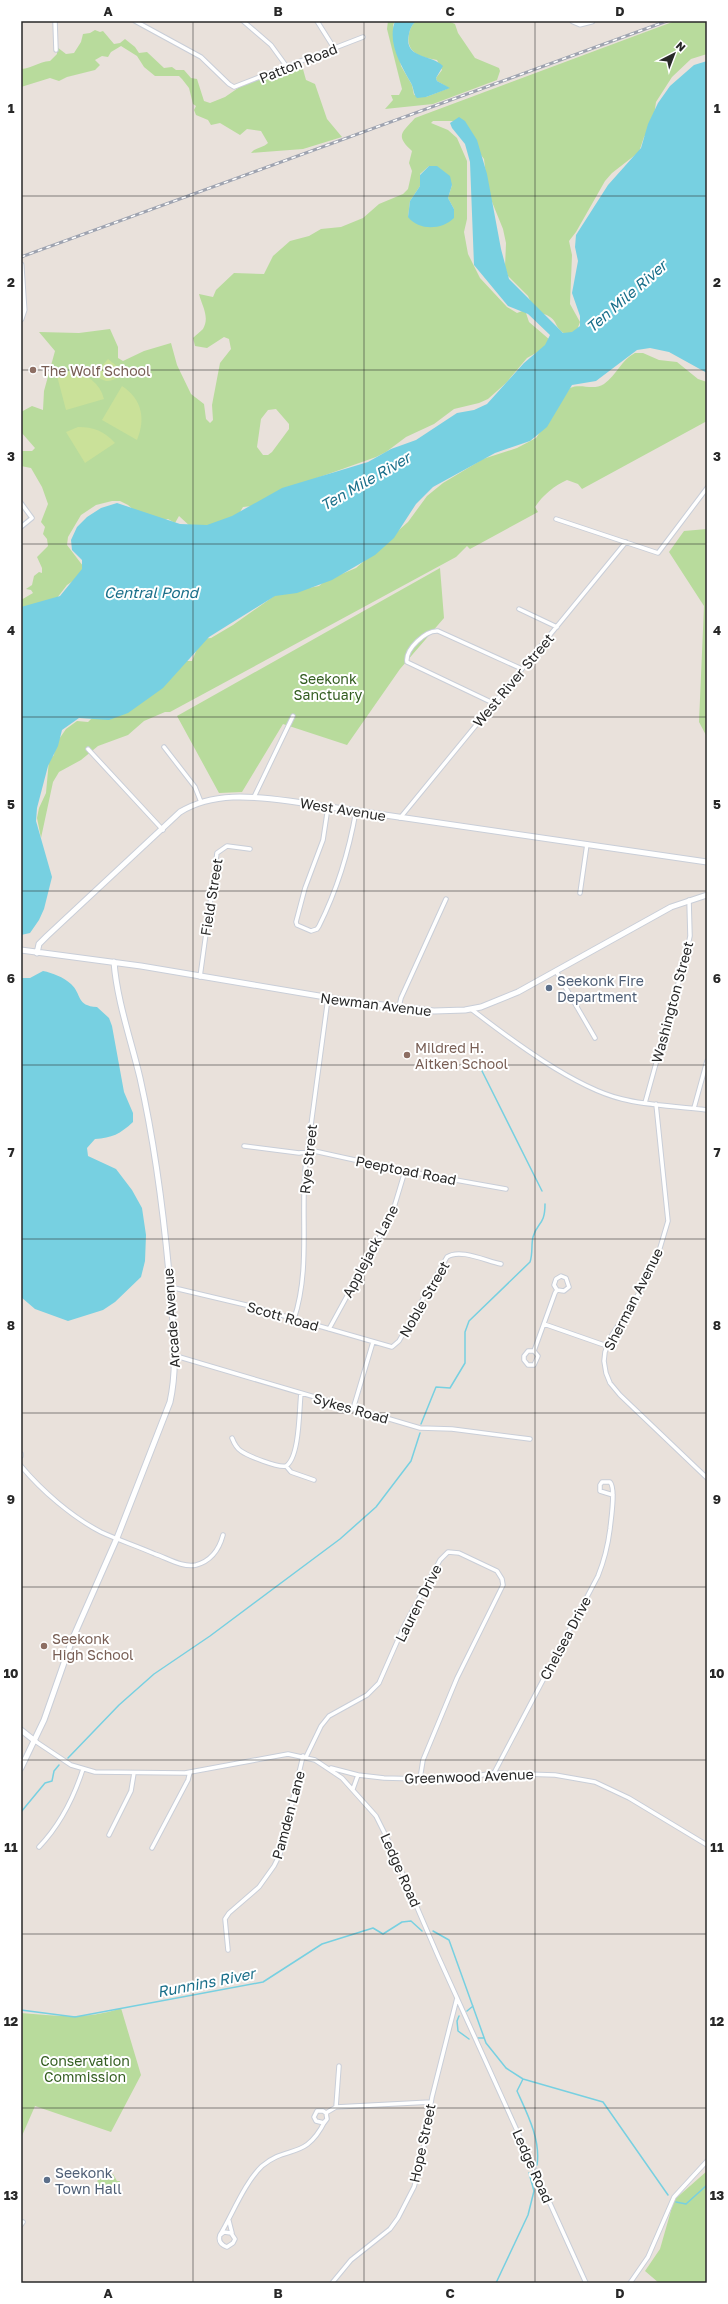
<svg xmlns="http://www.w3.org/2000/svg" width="728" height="2304" font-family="'Golos Text',sans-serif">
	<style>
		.green { fill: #b8db9c; fill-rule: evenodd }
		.pitch { fill: #cae199 }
		.water { fill: #77d0e1 }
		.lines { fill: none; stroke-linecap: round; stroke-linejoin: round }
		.stream { stroke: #77d0e1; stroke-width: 1.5 }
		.street-casing { stroke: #c9ced8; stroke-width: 5.5 }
		.secondary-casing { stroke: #c9ced8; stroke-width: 7 }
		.street { stroke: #fff; stroke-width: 3.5 }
		.secondary { stroke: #fff; stroke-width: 5 }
		.rail-casing { stroke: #9ea3b0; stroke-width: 3 }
		.rail { stroke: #fff; stroke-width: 1.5; stroke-dasharray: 4.5; stroke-linecap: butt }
		.grid { fill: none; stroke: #282828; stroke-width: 1; stroke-opacity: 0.55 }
		.education-dot { fill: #8d6e63; stroke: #fff; stroke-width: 1.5 }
		.service-dot { fill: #5c6f8a; stroke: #fff; stroke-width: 1.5 }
		.labels { text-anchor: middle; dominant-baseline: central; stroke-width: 4; stroke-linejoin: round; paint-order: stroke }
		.street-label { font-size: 14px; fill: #282828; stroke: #fff }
		.education-label { font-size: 14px; fill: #785e54; stroke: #fff; text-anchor: start }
		.park-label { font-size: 14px; fill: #335d20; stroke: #fff }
		.service-label { font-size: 14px; fill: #4e5e75; stroke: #fff; text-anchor: start }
		.water-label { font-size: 15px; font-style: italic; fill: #1a6f8a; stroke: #fff }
		.neatline { fill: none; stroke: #282828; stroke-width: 1.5 }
		.grid-label { font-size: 13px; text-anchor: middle; font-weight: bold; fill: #282828 }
	</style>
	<rect width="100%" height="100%" fill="#e9e1db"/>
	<path class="green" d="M388,21H395L393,25L401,66L412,85L414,95L426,97L449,88L437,81L436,78L442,70L437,60C422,58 405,53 409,34C410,29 412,24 417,21H448L455,24L458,33L475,58L499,68L500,71L497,80L433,104L385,109L393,100L391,95H399L402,89L387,29Z
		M675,21H707V54L691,59L672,77L656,102L653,123L644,137L639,152L612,173L605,181L576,232L569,241L572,255L570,304L580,322L577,330L567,335C554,328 558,322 550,317C546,314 540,313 535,311L528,296L508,276L505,267L506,243L503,229L488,192L484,159L455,121H433L431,123L448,130L457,138L467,161V219L464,232L468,254L480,278L507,307L517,313L525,310L529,322L550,340L543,349L527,358L506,383L488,399L479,403L454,409L434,424L406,437L386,452L376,457L317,478L252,506L243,507L234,522L192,528L179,516L175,523L168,519L160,521L135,511L128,505L120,501H112L96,505L81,515L68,537L67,545L83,566L82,575L67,585L57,598L21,609V600L33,593L31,590L26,589L32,585L34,576L39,572L42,573V568L37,557L48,546L47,539L43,534L45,527L41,522L48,504L42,487L31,468L21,466V451H32L35,448L21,432V412L32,406L43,410L44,391L55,351L39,332L79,333L110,329L118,347V358L123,361L144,351L171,343L177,365L191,394L204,404L206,419L210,423L213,420L212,405L220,363L231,349L229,339L224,337L207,348L195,346L193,338C196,335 200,332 203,329C210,317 202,306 199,294L213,297L216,290L234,273L264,274L273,256L290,241L309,236L321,229L341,227L363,218L379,204L403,194L408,189L412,171L409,163L412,151C394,135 403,132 415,118ZM429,166L452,185L448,198L454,209L408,217L410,201L420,186V174ZM276,409L289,424V429L272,452L268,455H263L257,447L261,419L268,410Z
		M95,30L100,32L103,31L114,44L120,43L125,39L135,47L139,53L147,52L164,68L172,67L176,70H184L191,78L197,79L204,101L210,103L225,97L244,84L301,62L306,80L315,84L327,119L342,137L303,149L251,153C256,147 263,148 268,143L261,131L247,129L240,135L220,123L211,125L208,120L196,115L194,110L196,106L193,104L189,88L182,79L179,76H155L144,67L137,56L121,46L111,52L108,57L102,56L95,60L100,65L95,70L67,77L59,81L50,78L21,87V69C33,68 38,62 50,61L57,54V47L66,54L74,53L81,42L83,34L90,33Z
		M635,353H643L659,360L677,362L698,379L707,382V421L582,489L578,484L567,480C555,485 542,496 535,507L538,512L470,549L467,546L456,557L170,712H165L144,721L128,735L98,746L81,760L59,772L53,782L41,838L37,818L39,808L46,793L49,760L54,755L55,745L66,729L77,721L88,722L94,716L182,661H192L201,639L211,638L233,625L277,594L319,586L325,581L356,568L408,522L427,496L443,483L483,459L517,448L536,438L570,388C581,383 593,391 604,384C617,375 621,360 635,353Z
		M707,529V737L699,722L704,606L669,552L684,531Z
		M440,568L444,618L400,669L347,745L283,724L242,792L219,793L177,716Z
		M121,2008L141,2075L111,2132L35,2106L21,2138V2013C55,2016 88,2020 121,2008Z
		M707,2171V2283H659L645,2271L660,2249L674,2200Z
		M102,2173L113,2174L117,2181H120L114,2194L109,2189L97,2187L98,2176Z"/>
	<path class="pitch" d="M108,359L123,371C115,381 106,386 95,374Z
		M72,371C87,374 100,383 104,399L66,410L56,372Z
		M122,386C142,399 146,419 137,440L102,420Z
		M78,427C94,427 104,431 115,443L85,463L66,432Z"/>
	<path class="water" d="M395,21H417C412,24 410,29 409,34C403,59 431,54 443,66L436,78L437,81L450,88L426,97L417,98C413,94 414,88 411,83C401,65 387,43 395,21Z
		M707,61V373L669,352L650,348L637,350L596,381L572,385L547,427L530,441L495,453L433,487L416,504L394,538L375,555L332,580L297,593L275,596L233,622L209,637L163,688L128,713L109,720L79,718L62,730L58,746L48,766L37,808L36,821L52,877L44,909L39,920L30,933L21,935V607L60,596L82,569V560L72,550L71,540L77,527L87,517L101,508L117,503L180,524L207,525L232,516L282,488L368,462L391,449L416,440L457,413L474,410L487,404L524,363L545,345L550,335L528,314L508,306L474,265L470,162L465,144L452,128L450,123L459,117L465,121L477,140L487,174L501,249L509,279L563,333L572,332L580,326V316L572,293L578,261L575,247L576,235L608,185L641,148L648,124L658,103L670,86L694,65Z
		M429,166H437L450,176L452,185L448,198L454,209V218C442,230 419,231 408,217L410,201L420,186V175Z
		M43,971C53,973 63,977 71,984C82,994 76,1006 97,1007L109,1018L112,1026L124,1092L133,1113V1122C120,1134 112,1138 95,1139L87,1148L88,1156L116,1169L132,1190L142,1208L146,1235L145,1261L141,1277L115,1302L103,1310L68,1321L35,1309L21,1297V978H30Z"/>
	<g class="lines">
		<path class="stream" d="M479,1065L542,1191
			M421,1424L436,1387L450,1388L465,1363V1332L469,1321L530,1262C533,1254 531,1245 533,1237C537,1222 545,1226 545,1204
			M68,1758L119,1705L154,1674L210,1636L340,1539L376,1507L411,1461L420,1433
			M21,1812L45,1783L52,1781L54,1771L59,1765
			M433,1931L449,1940L486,2043L506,2068L523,2079L603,2102L668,2195
			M21,2010L75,2017L263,1982L322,1944L373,1928L383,1934L402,1922L411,1921L422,1931
			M467,2011L473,2006
			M459,2016L457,2021L458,2031L469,2039
			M478,2038H484
			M523,2079L517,2091C527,2113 541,2140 537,2165
			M676,2202L686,2204L707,2185
			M496,2283L528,2215L534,2191L529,2173"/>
		<g class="street-casing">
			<path id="street" d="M55,21L56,50
				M135,21L201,57L229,84L234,87L363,37
				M243,21L271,45L287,67
				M317,21L334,48
				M21,503L32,518L21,527
				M556,519L658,553L707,488
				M519,609L557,627
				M493,703L407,662C405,649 426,630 438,631L522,669
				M164,747L195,787L201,802
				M88,749L163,830
				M254,797L293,716
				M328,807L323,840L305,888L296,922L297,925L311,931L317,929L319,926C337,890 349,851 356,811
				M400,818L626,542
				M580,893L587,844
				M556,971L595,1038
				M200,977L217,853L227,846L250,849
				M399,1007L401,998L446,899
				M471,1009C510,1039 575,1088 622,1099C649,1106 679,1106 707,1110
				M645,1103L686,955L690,936L689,900
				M656,1104L668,1221L660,1248L641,1290L612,1335L605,1352L604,1361L606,1373L610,1383L620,1395L707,1478
				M694,1108L707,1061
				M244,1146L299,1153L314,1151L405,1171L506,1189
				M170,1287L246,1305L392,1347L399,1341L447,1257C460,1248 486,1261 501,1264
				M294,1319C310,1271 301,1220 305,1170L328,998
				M544,1324L607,1346
				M329,1329L392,1214L405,1171
				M534,1351H528L524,1356V1360L528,1365H534L538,1356L534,1351L555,1293L557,1290L564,1291L569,1287L566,1278L561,1276L556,1279L554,1285L557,1290
				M176,1356L420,1428L452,1429L530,1439
				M353,1409L373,1342
				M232,1438C234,1443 236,1448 241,1451C248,1456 278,1468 286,1466L291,1472L314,1480
				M21,1454V1456
				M21,1466C42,1491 72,1517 101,1532C118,1540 137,1546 155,1554C167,1558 183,1568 196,1565C211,1561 219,1550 223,1535
				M286,1466C300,1457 299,1409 301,1393
				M35,1741L71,1765L95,1772L185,1773L288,1754L315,1760L342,1778L376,1816L388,1840L438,1956L586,2283
				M306,1757L321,1726L329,1716L367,1695L379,1683L404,1626L440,1560L448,1552L459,1553L497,1571L502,1579L503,1585L457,1678L423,1760L420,1779
				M331,1768L358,1775L384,1778L420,1779L476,1776L494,1773L555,1775L595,1782L629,1798L707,1845
				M494,1773L598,1576C604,1561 608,1545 610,1529C611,1519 616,1488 610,1482H602L600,1485V1491L613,1495
				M353,1789L358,1775
				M109,1835L131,1791L134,1773
				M39,1847C60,1825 74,1797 83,1769
				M152,1848L188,1780L190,1772
				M228,1950L225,1919L229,1913L259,1887L274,1866L280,1854L303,1756
				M336,2107L339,2066
				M326,2113L327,2119L324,2123L316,2121L314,2117L317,2111H323L326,2113L336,2107L431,2102
				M229,2221L232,2233
				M21,2225L23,2222
				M220,2235L224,2232L231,2233L235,2239L233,2243L227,2247C221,2245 218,2241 220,2235C232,2215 245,2182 262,2166C288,2144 305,2161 325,2121
				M332,2283L351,2260L390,2229L398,2218L414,2187L421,2163L432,2097L457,1998
				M630,2283L648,2257L674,2197L707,2161"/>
		</g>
		<g class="secondary-casing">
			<path id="secondary" d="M573,21L580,24L592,21
				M21,265L24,310L21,319
				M21,950L141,966L349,1001L434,1011L465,1010L481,1007L518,992L671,907L707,895
				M37,953L39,944L47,936L180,812C213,792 252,796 289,801L707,862
				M21,1730L35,1741
				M21,1768L44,1720L72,1640L117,1538L170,1402C177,1370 174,1341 172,1309C166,1231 157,1154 140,1078C131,1040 117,1001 114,962"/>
		</g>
		<use href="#street" class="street"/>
		<use href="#secondary" class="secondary"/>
		<g class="rail-casing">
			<path id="rail" d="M21,257L667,21"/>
		</g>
		<use href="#rail" class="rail"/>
	</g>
	<path class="grid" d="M193,21V2283M364,21V2283M535,21V2283M21,196H707M21,370H707M21,544H707M21,717H707M21,891H707M21,1065H707M21,1239H707M21,1413H707M21,1587H707M21,1760H707M21,1934H707M21,2108H707"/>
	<g class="education-dot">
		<circle cx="33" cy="370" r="4"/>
		<circle cx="407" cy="1055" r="4"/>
		<circle cx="44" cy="1646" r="4"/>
	</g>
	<g class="service-dot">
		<circle cx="549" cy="988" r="4"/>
		<circle cx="47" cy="2180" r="4"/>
	</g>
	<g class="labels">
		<g class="street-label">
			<text transform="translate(298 63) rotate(-22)">Patton Road</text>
			<text transform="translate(513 680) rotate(-50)">West River Street</text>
			<text transform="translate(343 809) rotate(9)">West Avenue</text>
			<text transform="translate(211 897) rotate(-81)">Field Street</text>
			<text transform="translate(672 1002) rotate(-75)">Washington Street</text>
			<text transform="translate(376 1004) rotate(7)">Newman Avenue</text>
			<text transform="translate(308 1159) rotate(-84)">Rye Street</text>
			<text transform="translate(406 1170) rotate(11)">Peeptoad Road</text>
			<text transform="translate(370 1251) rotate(-62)">Applejack Lane</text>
			<text transform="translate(424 1299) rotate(-60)">Noble Street</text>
			<text transform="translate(633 1299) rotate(-63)">Sherman Avenue</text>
			<text transform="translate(283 1316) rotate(16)">Scott Road</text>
			<text transform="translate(171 1318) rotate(-94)">Arcade Avenue</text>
			<text transform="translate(351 1408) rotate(16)">Sykes Road</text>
			<text transform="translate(418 1603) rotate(-63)">Lauren Drive</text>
			<text transform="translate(565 1638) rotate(-62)">Chelsea Drive</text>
			<text transform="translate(469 1776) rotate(-2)">Greenwood Avenue</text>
			<text transform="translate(288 1815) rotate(-75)">Pamden Lane</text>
			<text transform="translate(401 1870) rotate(66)">Ledge Road</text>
			<text transform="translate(422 2143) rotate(-78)">Hope Street</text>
			<text transform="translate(533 2166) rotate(66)">Ledge Road</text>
		</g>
		<g class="education-label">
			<text x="41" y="370">The Wolf School</text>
			<text x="415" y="1047">Mildred H.<tspan x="415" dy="16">Aitken School</tspan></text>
			<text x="52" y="1638">Seekonk<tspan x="52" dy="16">High School</tspan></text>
		</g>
		<g class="park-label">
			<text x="328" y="678">Seekonk<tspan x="328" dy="16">Sanctuary</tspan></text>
			<text x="85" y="2060">Conservation<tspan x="85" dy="16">Commission</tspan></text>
		</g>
		<g class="service-label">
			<text x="557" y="980">Seekonk Fire<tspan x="557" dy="16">Department</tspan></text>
			<text x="55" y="2172">Seekonk<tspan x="55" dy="16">Town Hall</tspan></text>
		</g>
		<g class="water-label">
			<text transform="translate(626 296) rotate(-41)">Ten Mile River</text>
			<text transform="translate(365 481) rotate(-30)">Ten Mile River</text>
			<text x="151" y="592">Central Pond</text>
			<text transform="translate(206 1982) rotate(-11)">Runnins River</text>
		</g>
	</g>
	<rect width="728" height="2304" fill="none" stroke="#ffffff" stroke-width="44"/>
	<g transform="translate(674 54) rotate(42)" stroke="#ffffff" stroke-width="3" paint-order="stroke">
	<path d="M0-3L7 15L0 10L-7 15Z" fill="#282828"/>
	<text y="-6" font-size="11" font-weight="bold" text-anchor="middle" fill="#282828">N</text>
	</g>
	<rect x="22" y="22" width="684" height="2260" class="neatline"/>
	<g class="grid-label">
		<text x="108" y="16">A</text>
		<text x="278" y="16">B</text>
		<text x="450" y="16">C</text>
		<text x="620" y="16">D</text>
		<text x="11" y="113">1</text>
		<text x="717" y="113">1</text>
		<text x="11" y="287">2</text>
		<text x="717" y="287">2</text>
		<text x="11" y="461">3</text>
		<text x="717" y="461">3</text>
		<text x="11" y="635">4</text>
		<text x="717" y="635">4</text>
		<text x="11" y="809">5</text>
		<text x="717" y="809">5</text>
		<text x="11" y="983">6</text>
		<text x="717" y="983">6</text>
		<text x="11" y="1157">7</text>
		<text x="717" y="1157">7</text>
		<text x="11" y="1330">8</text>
		<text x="717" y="1330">8</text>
		<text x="11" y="1504">9</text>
		<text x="717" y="1504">9</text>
		<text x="11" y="1678">10</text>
		<text x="717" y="1678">10</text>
		<text x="11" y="1852">11</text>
		<text x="717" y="1852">11</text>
		<text x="11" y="2026">12</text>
		<text x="717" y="2026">12</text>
		<text x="11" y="2200">13</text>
		<text x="717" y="2200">13</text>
		<text x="108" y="2298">A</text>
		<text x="278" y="2298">B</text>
		<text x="450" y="2298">C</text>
		<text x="620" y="2298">D</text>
	</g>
</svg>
